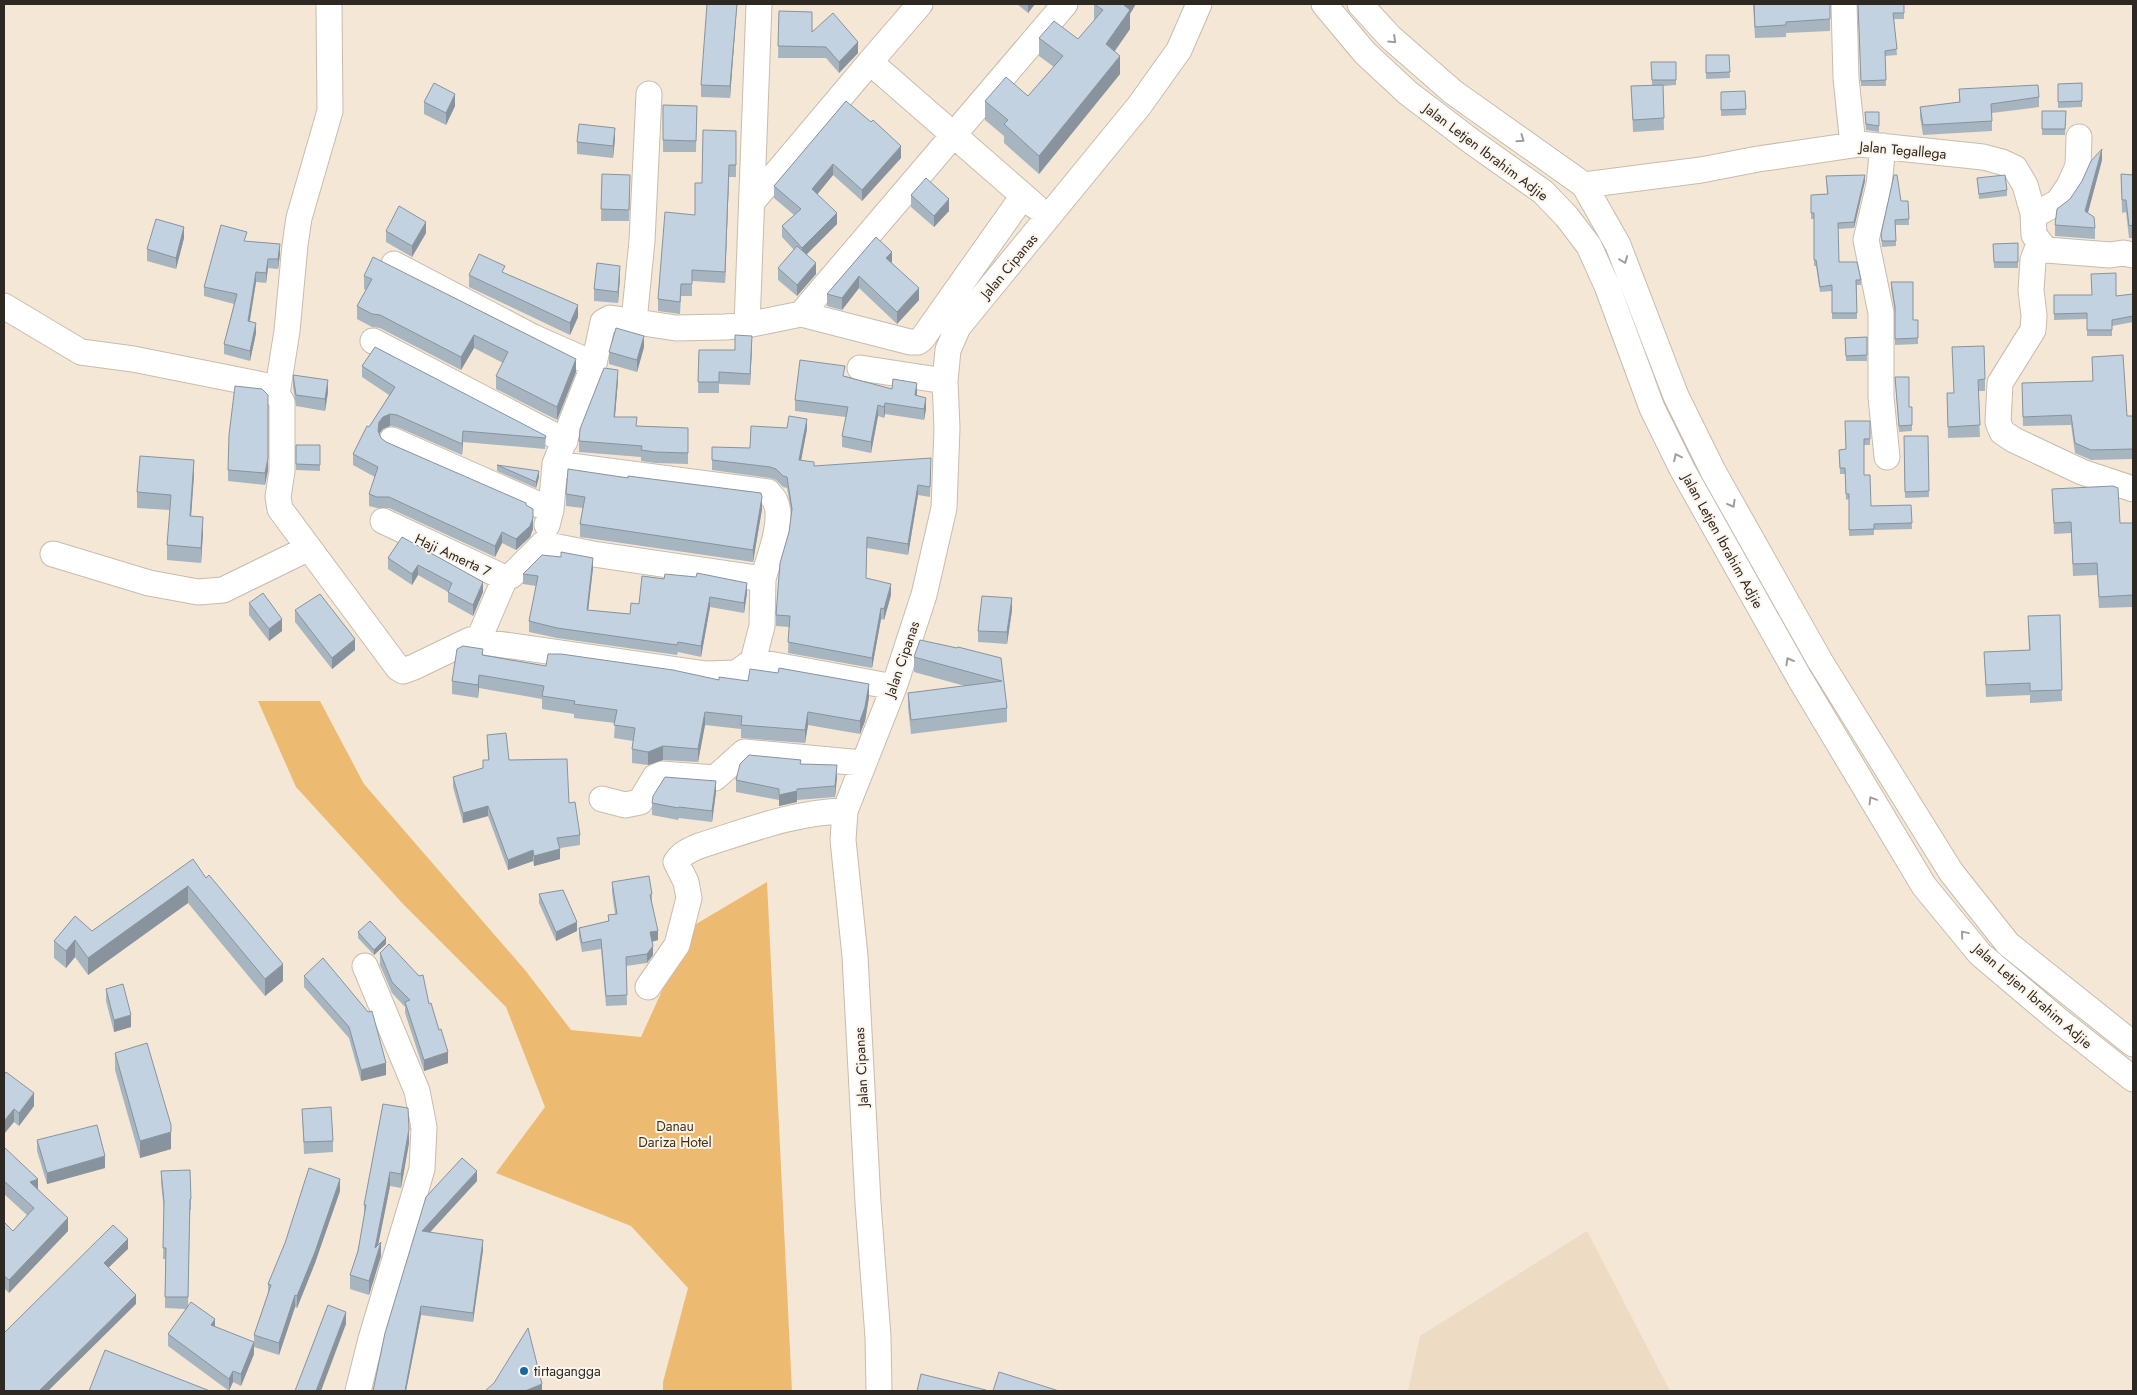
<svg xmlns="http://www.w3.org/2000/svg" width="2137" height="1395" font-family="Jost,sans-serif">
	<style>
		.built { fill: #eddbc4 }
		.green { fill: #edba72 }
		.lines { fill: none; stroke-linecap: round; stroke-linejoin: round }
		.minor-casing { stroke: #c8bcac; stroke-width: 27 }
		.minor { stroke: #fff; stroke-width: 25 }
		.wall { fill: #a7b5c1 }
		.shaded-wall { fill: #88939d }
		.building { fill: #c2d2e0; stroke: #88939d }
		.oneway { stroke: #a09e9c }
		.poi-dot { fill: #1c669a; stroke: #fdf5eb; stroke-width: 2 }
		.labels { text-anchor: middle; dominant-baseline: central; stroke-width: 4; stroke-linejoin: round; paint-order: stroke }
		.street-label { font-size: 14px; fill: #2d2822; stroke: #fdf5eb }
		.park-label { font-size: 14px; fill: #442f0e; stroke: #fdf5eb }
		.poi-label { font-size: 14px; fill: #2d2822; stroke: #fdf5eb; text-anchor: start }
	</style>
	<rect width="100%" height="100%" fill="#f4e7d6"/>
	<path class="built" d="M1587,1231L1670,1391H1408L1420,1336Z"/>
	<path class="green" d="M258,701H320L364,784L525,970L571,1030L641,1037L691,927L767,882L792,1391H663V1382L688,1288L631,1226L496,1173L545,1107L506,1007L403,904L296,787Z"/>
	<g class="lines">
		<g class="minor-casing">
			<path id="minor" d="M920,4L870,62L1035,206
				M1324,4L1365,53L1408,93L1471,141L1543,192L1567,217L1589,246L1607,286L1652,408L1682,469L1800,679L1924,886L1980,954L2057,1019L2133,1079
				M1360,4L1390,37L1453,92L1584,185L1618,245L1676,396L1713,471L1820,661L1951,872L2008,944L2133,1044
				M1844,4L1846,78L1853,145
				M1883,146L1879,185L1866,240L1881,313V397L1887,457
				M1584,185L1701,170L1758,159L1860,144L1983,157L2002,162L2015,168L2025,185L2033,213L2034,235L2046,250L2110,255L2123,253L2133,255
				M752,202L870,62
				M2033,213L2042,211L2058,202L2069,186L2078,166L2079,137
				M2039,244L2033,260L2031,290L2034,316L2033,330L2000,383L1998,422L2002,432L2014,440L2082,472L2133,489
				M394,264L533,337L594,364
				M4,306L81,352L133,359L268,386L277,394L282,402V471L278,497L280,509L398,668L403,671L414,667L470,640L706,674L736,673L753,661L894,687
				M801,314L1065,4
				M634,321L642,241L649,94
				M747,325L759,4
				M373,341L565,441
				M860,368L945,381
				M277,394L287,331L295,245L299,218L330,111L329,6
				M392,440L551,510L547,525
				M555,464L768,492C770,495 774,498 775,501C785,520 768,560 763,579
				M551,510L555,464L594,364L603,322L610,318L676,328L725,327L747,325L801,314L910,342H918L922,339L1023,196
				M383,521L505,578L511,576L543,544
				M543,544L593,554L763,579L762,626L753,661
				M53,554L149,583L198,592L223,590L309,548
				M478,641L505,578
				M602,799L625,805L640,802L655,777L662,774L715,778L744,752L862,763
				M648,987L677,945L689,898L686,882L676,862C681,854 689,850 699,846C747,831 794,812 845,811
				M358,1391L371,1339L422,1169L424,1127L417,1091L365,966
				M879,1391L878,1337L868,1203L855,956L843,840L845,811L894,687L924,595L944,508L947,428L945,381L948,350L958,327L1139,106L1179,50L1199,4"/>
		</g>
		<use href="#minor" class="minor"/>
	</g>
	<path class="wall" d="M737,4L730,98L701,97V85Z
		M1017,4H1035L1028,13Z
		M1094,4L1130,14V29L1115,51L1120,74L1039,174L1004,143V136L985,120V101L1028,96L1054,67L1039,56V38L1078,39L1094,21Z
		M1753,4H1830V31L1786,33V37L1755,38Z
		M1858,4H1904V19H1894L1897,55L1885,56L1886,86H1861Z
		M779,11L812,32L858,53L839,73L826,58H778Z
		M1706,55H1729L1730,78L1706,79Z
		M1651,62H1676V85L1663,86L1664,130L1633,132L1631,86L1652,85Z
		M2082,83V107L2058,108V84Z
		M1959,89L2039,97V107L1992,113V131L1923,135L1920,117V107L1959,102Z
		M1745,91L1746,115L1721,116V92Z
		M846,101L901,158L862,201L833,175L817,194L837,224L807,254L816,274L797,296L778,280V268L794,250L782,237V226L794,215L774,198V186Z
		M424,102L455,106L446,125L424,114Z
		M663,105L697,106L696,152H663Z
		M2042,111H2066L2065,135H2042Z
		M1865,112H1879V132L1866,130Z
		M736,131V177H729L725,283L692,281V296H681L680,314L658,311V299L695,215L702,183Z
		M615,139L613,158L577,154V142Z
		M2102,160L2088,213L2095,228V239L2055,236V225L2070,199Z
		M602,174L630,186L629,221H601Z
		M2121,174L2133,175V238H2129L2126,212L2122,213Z
		M1826,176L1865,181L1854,228L1838,229L1839,262L1861,280V285H1857V319H1832V291L1820,292L1816,266H1814V219H1811V195L1827,194Z
		M1977,178L2007,190V196L1979,199Z
		M911,195L949,211L934,227L911,207Z
		M1901,201H1908L1909,225H1896V246L1882,247L1881,234Z
		M386,231L426,233L412,257L386,242Z
		M876,237L892,263L919,300L897,324L859,288L842,310L827,306V294Z
		M184,238L176,269L147,261V249Z
		M247,242L280,254L278,269L268,268L266,283L256,282L250,321L256,333L250,361L224,354V344L234,304L204,296V287Z
		M2018,243V268H1994L1993,244Z
		M469,275L578,317L570,335L469,287Z
		M364,276L576,372L557,420L496,389V376L503,363L474,348L461,370L380,328L372,327L357,319V306L366,290L364,289Z
		M620,277L618,303L594,301V289Z
		M1891,282L1913,320H1918V344L1895,345V313L1891,288Z
		M2133,294V322L2112,326V336H2087V319L2054,320V295L2116,296Z
		M1867,337V361H1846L1845,338Z
		M644,347L637,372L609,364V352Z
		M752,347L750,385L719,384V393H698L699,350H735Z
		M1952,347L1985,379V391H1978L1980,437L1948,438L1947,393H1954Z
		M2092,357L2127,416H2133V459L2091,460L2075,453L2071,425L2023,426L2022,383L2093,381Z
		M362,366L546,436L545,449L463,442L462,455L397,427L390,426L383,429L379,434L381,438L386,442L526,505L533,529L530,537L516,550L502,543L495,557L389,508H377L369,506V494L375,477L353,465V454L389,395L362,377Z
		M293,375L328,392L325,411L296,406L293,387Z
		M845,376L917,396L926,409L924,420L885,414L884,418L878,416L871,453L842,447V436L846,417L795,411V400Z
		M1895,377L1909,407H1912V431L1899,432Z
		M618,380L615,417L637,426L688,428V464L655,463L641,461V457L579,452V441Z
		M1870,421V445H1864V475L1871,506L1911,505L1912,529L1874,530V535L1849,536V499L1846,500L1845,474H1840L1839,450L1846,449Z
		M807,429L801,460L814,466L931,469L930,497L918,495L908,555L867,548L866,578L891,595L884,620L881,619L872,668L788,653L789,627L776,626V615L792,515L787,488L783,487L776,480L770,478L712,470V460Z
		M1904,436H1928L1929,497L1905,498Z
		M296,445H320V471L296,470Z
		M497,465L539,477L536,488L497,471Z
		M228,470H268L265,485L228,481Z
		M194,475L191,516L203,533L201,563L167,560V545L170,510L137,508V492Z
		M2052,489L2120,523H2133V607L2099,608L2097,575L2073,576L2071,533L2054,534Z
		M566,494L762,509L753,562L580,537V524L583,508L566,506Z
		M402,537L483,592L473,616L448,602V592L418,575L412,585L388,569V558Z
		M593,568L588,610L630,614L639,604L747,593L744,613L710,607L701,657L678,652L677,655L557,638L529,632V621L536,586L523,584V574Z
		M249,603L282,631L269,641L249,615Z
		M295,610L355,650L332,669L295,622Z
		M1012,610L1007,644L978,642V631Z
		M2060,615L2062,701L2030,703V695L1986,697L1984,652L2029,650L2028,616Z
		M957,648L1001,658L1007,708V722L911,734L908,707V693L965,686L914,672V657Z
		M483,655L546,666L719,680L869,697L865,721L860,734L808,725L805,743L741,738V729L705,725L698,762L663,760L648,765L632,763V749L633,741L614,738L615,723L574,718V714L542,709V699L479,688L478,698L452,694V681Z
		M487,735L509,760L569,803L580,835V845L560,848V859L534,866L533,861L508,870L488,816L463,823L453,787V777L483,768L488,760Z
		M801,764L837,777L835,797L797,800V802L779,806V800L736,792V780Z
		M716,792L712,822L679,818L678,820L652,815V803Z
		M206,878L283,981L265,996L188,903L88,975L75,957L66,968L54,958V941L92,931Z
		M612,882L652,894V903L658,940L652,942L653,955L647,963L626,966L627,1005L606,1006L601,949L582,952L579,937V928L608,921V915L615,914L612,892Z
		M539,894L577,931L556,941L539,903Z
		M358,932L386,944L374,955L358,938Z
		M380,953L429,1004L439,1030L448,1063L424,1071L405,1013V1007L392,993L380,965Z
		M304,976L368,1012L386,1075L361,1081L349,1038L304,987Z
		M106,989L131,1027L114,1032L106,1001Z
		M115,1053L171,1149L140,1158L115,1070Z
		M4,1075L34,1106L19,1126L14,1122Z
		M302,1109L333,1141V1152L304,1154Z
		M37,1140L105,1168L47,1184L37,1151Z
		M409,1143L401,1188L390,1186L378,1244L381,1256L369,1295L350,1289V1275L358,1251L364,1218V1205Z
		M4,1148L38,1189L68,1231L9,1293L4,1288V1222L13,1231L27,1215L4,1194Z
		M161,1171L191,1199V1210H190L188,1306L215,1326L254,1354L241,1386L233,1382L229,1391L168,1346V1334L186,1309L165,1308V1259H163L164,1211L161,1183Z
		M477,1181L430,1232L483,1250L473,1322L421,1315L406,1391H373L426,1197Z
		M340,1191L315,1263L297,1308L295,1307L279,1355L254,1347V1335L268,1293V1284Z"/>
	<path class="shaded-wall" d="M737,4L730,98V86Z
		M1028,4H1035L1028,13Z
		M1125,4H1136L1130,14V29L1106,63V44Z
		M858,42V53L839,73V62Z
		M1120,56V74L1039,174V156Z
		M455,94V106L446,125V113Z
		M615,128V139L613,158V146Z
		M901,146V158L862,201V190Z
		M2102,149V160L2085,223V211Z
		M833,164V175L812,201V189Z
		M729,165V177L725,283V272Z
		M1865,175V181L1854,228V222Z
		M949,199V211L934,227V216Z
		M837,213V224L802,259V248Z
		M426,222V233L412,257V246Z
		M184,227V238L176,269V258Z
		M280,244V254L278,269V259Z
		M892,252V263L886,258Z
		M268,259V268L266,283V273Z
		M816,263V274L797,296V285Z
		M620,266V277L618,303V292Z
		M256,272V282L248,330V321Z
		M859,276V288L842,310V298Z
		M919,288V300L897,324V312Z
		M578,305V317L570,335V323Z
		M256,323V333L250,361V351Z
		M474,335V348L461,370V357Z
		M644,336V347L637,372V360Z
		M752,336V347L750,385V374Z
		M576,359V372L557,420V407Z
		M618,370V380L614,427V417Z
		M328,380V392L325,411V399Z
		M917,383V394L915,406V395Z
		M926,398V409L924,420V409Z
		M885,403V414L884,418V407Z
		M878,405V416L871,453V442Z
		M390,414V426L383,429L379,434L378,431L379,422L383,417Z
		M807,419V429L799,471V460Z
		M463,431V442L462,455V444Z
		M268,458V470L265,485V473Z
		M194,460V475L190,531V516Z
		M539,471V477L536,488V482Z
		M918,485V495L908,555V544Z
		M762,497V509L753,562V550Z
		M533,509V529L530,537L516,550V539Z
		M203,517V533L201,563V548Z
		M502,532V543L495,557V546Z
		M593,558V568L587,621V610Z
		M418,565V575L412,585V574Z
		M483,582V592L473,616V605Z
		M747,583V593L744,613V603Z
		M891,584V595L884,620V609Z
		M710,597V607L701,657V646Z
		M1012,598V610L1007,644V632Z
		M881,608V619L872,668V658Z
		M282,619V631L269,641V629Z
		M355,639V650L332,669V658Z
		M479,675V688L478,698V685Z
		M869,684V697L865,721L860,734V721Z
		M705,712V725L698,762V749Z
		M808,712V725L805,743V730Z
		M663,746V760L648,765V752Z
		M837,765V777L835,797V786Z
		M716,781V792L712,822V811Z
		M797,789V802L779,806V795Z
		M488,806V816L463,823V813Z
		M560,849V859L534,866V856Z
		M533,850V861L508,870V860Z
		M188,886V903L88,975V958Z
		M577,922V931L556,941V932Z
		M658,931V940L650,942V932Z
		M386,938V944L374,955V950Z
		M75,940V957L66,968V951Z
		M653,946V955L647,963V954Z
		M283,964V981L265,996V979Z
		M131,1015V1027L114,1032V1020Z
		M448,1052V1063L424,1071V1060Z
		M386,1063V1075L361,1081V1070Z
		M34,1093V1106L19,1126V1113Z
		M14,1109V1122L4,1134V1121Z
		M409,1129V1143L401,1188V1174Z
		M171,1132V1149L140,1158V1141Z
		M105,1156V1168L47,1184V1173Z
		M477,1171V1181L422,1241V1231Z
		M390,1172V1186L375,1261L381,1242V1256L369,1295V1281Z
		M38,1179V1192L30,1182Z
		M340,1179V1191L315,1263L297,1308V1296Z
		M68,1218V1231L9,1293V1280Z
		M128,1239V1249L104,1272V1263Z
		M483,1240V1250L473,1322V1313Z
		M136,1295V1304L48,1391H39Z
		M295,1295V1307L279,1355V1343Z
		M421,1306V1315L406,1391H405Z
		M346,1312V1324L321,1391H316Z
		M215,1319V1331L211,1325Z
		M254,1342V1354L241,1386V1374Z
		M233,1371V1382L229,1391V1379Z
		M542,1384V1391H525Z"/>
	<path class="building" d="M707,4H737L730,86L701,85Z
		M1094,4H1125L1124,5L1130,10L1106,44L1120,56L1039,156L1004,124L1008,120L985,101L1006,77L1028,96L1063,56L1039,38L1054,21L1078,39L1103,10Z
		M1754,4H1830V19L1786,22V25L1755,27Z
		M1858,4H1904V13H1893L1897,49L1885,51L1886,80L1861,81Z
		M779,11L812,12V32L833,13L858,42L839,62L826,47L778,46Z
		M1706,55H1729L1730,72L1706,73Z
		M1651,62H1676V80H1652Z
		M434,83L455,94L446,113L424,102Z
		M2082,83V101L2058,102V84Z
		M1663,85L1664,118L1633,120L1631,86Z
		M2038,85L2039,97L1991,104L1992,121L1923,125L1920,107L1960,102L1959,89Z
		M1745,91L1746,109L1721,110V92Z
		M846,101L871,122L873,120L901,146L862,190L833,164L812,189L837,213L802,248L782,226L801,209L774,186Z
		M663,105L697,106L696,141L663,140Z
		M2042,111H2066L2065,129H2042Z
		M1865,112H1879V126L1866,124Z
		M579,124L615,128L613,146L577,142Z
		M703,130L736,131V165H729L725,272L692,270V284H681L680,302L658,299L665,212L695,215V183H702Z
		M2102,149L2085,211L2094,217L2095,228L2055,225L2057,209L2070,199L2082,181L2091,161Z
		M602,174L630,175L629,210L601,209Z
		M2121,174L2133,175V225L2129,226L2126,200H2122Z
		M1865,175L1854,222L1838,223L1839,262H1857L1861,280H1856L1857,313H1832V285L1820,287L1816,260H1814V213H1811V195L1828,194L1826,176Z
		M1894,175H1897L1901,201H1908L1909,219L1895,220L1896,241H1882L1881,234Z
		M2005,175L2007,190L1979,194L1977,178Z
		M926,178L949,199L934,216L911,195Z
		M399,206L426,222L412,246L386,231Z
		M156,219L184,227L176,258L147,249Z
		M221,225L247,232L244,241L280,244L278,259H268L266,273L256,272L248,321L256,323L250,351L224,344L237,294L204,287Z
		M876,237L892,252L886,258L919,288L897,312L859,276L842,298L827,294Z
		M2018,243V262H1994L1993,244Z
		M797,246L816,263L797,285L778,268Z
		M479,254L505,266L502,272L578,305L570,323L469,275Z
		M373,257L576,359L557,407L496,376L508,352L474,335L461,357L380,315L372,314L357,306L372,279L364,276Z
		M597,263L620,266L618,292L594,289Z
		M2116,273V296L2133,294V316L2112,320V330H2087V313L2054,314V295H2092L2091,274Z
		M1891,282H1913V320H1918V338L1895,339V307Z
		M616,328L644,336L637,360L609,352Z
		M735,335L752,336L750,374L719,372V382H698L699,350H735Z
		M1867,337V355L1846,356L1845,338Z
		M1984,346L1985,379L1978,380L1980,425L1948,427L1947,393H1954L1952,347Z
		M375,347L546,436L545,438L463,431L462,444L397,415L390,414L383,417L379,422L378,431L381,438L386,442L526,503V505L533,509V518L530,526L516,539L502,532L495,546L389,497H377L369,494L378,467L353,454L367,426L369,427L395,387L362,366Z
		M2123,355L2127,416H2133V449L2091,450L2075,443L2071,415L2023,417L2022,383L2093,381L2092,357Z
		M800,360L845,366L843,376L892,389L893,379L917,383L915,395L926,398L924,409L885,403L884,407L878,405L871,442L842,436L848,407L795,400Z
		M604,368L618,370L614,417H637L636,426L688,428V453L655,452L641,450L642,446L579,441L580,429Z
		M293,375L328,380L325,399L296,395Z
		M1895,377H1909V407H1912V425L1899,426Z
		M235,386L262,389L268,395V458L265,473L228,470L229,435Z
		M789,416L807,419L799,460L814,462V466L931,458L930,487L918,485L908,544L867,537L866,578L891,584L884,609L881,608L872,658L788,642L790,616L776,615L780,563L789,532L792,509L787,477L783,476L776,469L770,467L712,460V447L750,448L751,426L787,428Z
		M1845,421H1870V439H1864V475H1870L1871,506L1911,505L1912,523L1874,524V529L1849,530V494H1846L1845,468H1840L1839,450L1846,449Z
		M1904,436H1928L1929,491L1905,492Z
		M296,445H320V465L296,464Z
		M140,456L194,460L190,516L203,517L201,548L167,545L171,495L137,492Z
		M497,465L539,471L536,482Z
		M568,469L628,478V476L761,493L762,497L753,550L580,524L585,497L566,494Z
		M2113,486L2118,488L2120,523H2133V595L2099,597L2097,563L2073,564L2071,522L2054,523L2052,489Z
		M402,537L483,582L473,605L448,592L452,583L418,565L412,574L388,558Z
		M561,552L593,558L587,610L630,614L631,603L639,604L642,576L664,579L665,574L696,577L697,573L747,583L744,603L710,597L701,646L678,642L677,645L557,628L529,621L538,576L523,574L542,555L561,557Z
		M263,593L282,619L269,629L249,603Z
		M320,594L355,639L332,658L295,610Z
		M982,596L1012,598L1007,632L978,631Z
		M2060,615L2062,690L2030,691V683L1986,685L1984,652L2030,650L2028,616Z
		M920,640L957,648L958,647L1001,658L1007,708L911,720L908,693L1002,681L914,657Z
		M463,646L483,649L482,655L546,666L548,654H561L673,670L719,680V677L748,681L750,669L778,673L779,668L869,684L865,707L860,721L808,712L805,730L741,725L742,716L705,712L698,749L663,746L648,752L632,749L635,728L614,725L617,710L574,704L575,701L542,696L544,686L479,675L478,685L452,681L457,649Z
		M506,733L509,760L567,759L569,803L575,802L580,835L557,838L560,849L534,856L533,850L508,860L488,806L463,813L453,777L483,768V760H489L487,735Z
		M749,755L801,760L800,764L837,765L835,786L797,789V791L779,795V789L736,780L740,764Z
		M665,777L716,781L712,811L679,807L678,808L652,803L653,796Z
		M193,859L206,878L209,875L283,964L265,979L188,886L88,958L75,940L66,951L54,941L75,916L92,931Z
		M649,876L652,894L650,895L658,931L650,932L653,946L647,954L626,957L627,995L606,996L601,939L582,943L579,928L609,921L608,915L617,914L612,882Z
		M563,890L577,922L556,932L539,894Z
		M370,921L386,938L374,950L358,932Z
		M389,944L419,976L423,975L429,1004L431,1003L439,1030L441,1029L448,1052L424,1060L405,1002L410,1000L392,982L380,953Z
		M323,958L368,1012L372,1011L386,1063L361,1070L349,1027L304,976Z
		M123,984L131,1015L114,1020L106,989Z
		M147,1043L171,1125V1132L140,1141L115,1053Z
		M6,1072L34,1093L19,1113L14,1109L4,1121V1075Z
		M383,1104L408,1108L409,1129L401,1174L390,1172L375,1248L381,1242L369,1281L350,1275L358,1251L366,1205H364Z
		M331,1107L333,1141L304,1142L302,1109Z
		M97,1125L105,1156L47,1173L37,1140Z
		M4,1148H5L38,1179L30,1182L68,1218L9,1280L4,1276V1222L13,1231L34,1208L4,1181Z
		M462,1158L477,1171L422,1231L483,1240L473,1313L421,1306L405,1391H373L385,1333L426,1197Z
		M309,1168L340,1179L315,1252L297,1296L295,1295L279,1343L254,1335L271,1285L268,1284L285,1243Z
		M190,1170L191,1199H190L188,1297H165L166,1248H163L164,1201L161,1171Z
		M113,1225L128,1239L104,1263L136,1295L39,1391H4V1333Z
		M191,1302L215,1319L211,1325L254,1342L241,1374L233,1371L229,1379L168,1334Z
		M328,1305L346,1312L316,1391H295Z
		M528,1328L542,1384L525,1391H485L494,1383Z
		M105,1350L210,1391H89Z
		M999,1372L1059,1391H993Z
		M921,1374L986,1390V1391H917Z"/>
	<defs><path id="oneway-chevron" d="M-2-3.5L2.5 0L-2 3.5" fill="none" stroke-width="1.6" stroke-linecap="round" stroke-linejoin="round" transform="scale(1.25)"/></defs>
	<g class="oneway">
		<use href="#oneway-chevron" transform="translate(1393 40) rotate(43)"/>
		<use href="#oneway-chevron" transform="translate(1521 139) rotate(35)"/>
		<use href="#oneway-chevron" transform="translate(1624 260) rotate(69)"/>
		<use href="#oneway-chevron" transform="translate(1677 457) rotate(-116)"/>
		<use href="#oneway-chevron" transform="translate(1732 504) rotate(61)"/>
		<use href="#oneway-chevron" transform="translate(1789 661) rotate(-119)"/>
		<use href="#oneway-chevron" transform="translate(1872 800) rotate(-121)"/>
		<use href="#oneway-chevron" transform="translate(1964 934) rotate(-130)"/>
	</g>
	<circle class="poi-dot" cx="524" cy="1371" r="5"/>
	<g class="labels">
		<g class="street-label">
			<text transform="translate(1903 150) rotate(5)">Jalan Tegallega</text>
			<text transform="translate(1486 152) rotate(37)">Jalan Letjen Ibrahim Adjie</text>
			<text transform="translate(1009 266) rotate(-50)">Jalan Cipanas</text>
			<text transform="translate(1723 541) rotate(61)">Jalan Letjen Ibrahim Adjie</text>
			<text transform="translate(453 555) rotate(25)">Haji Amerta 7</text>
			<text transform="translate(902 659) rotate(-71)">Jalan Cipanas</text>
			<text transform="translate(2033 996) rotate(41)">Jalan Letjen Ibrahim Adjie</text>
			<text transform="translate(861 1067) rotate(-93)">Jalan Cipanas</text>
		</g>
		<g class="park-label">
			<text x="675" y="1126">Danau<tspan x="675" dy="16">Dariza Hotel</tspan></text>
		</g>
		<g class="poi-label">
			<text x="534" y="1371">tirtagangga</text>
		</g>
	</g>
	<rect width="2137" height="1395" fill="none" stroke="#2d2822" stroke-width="10"/>
</svg>
